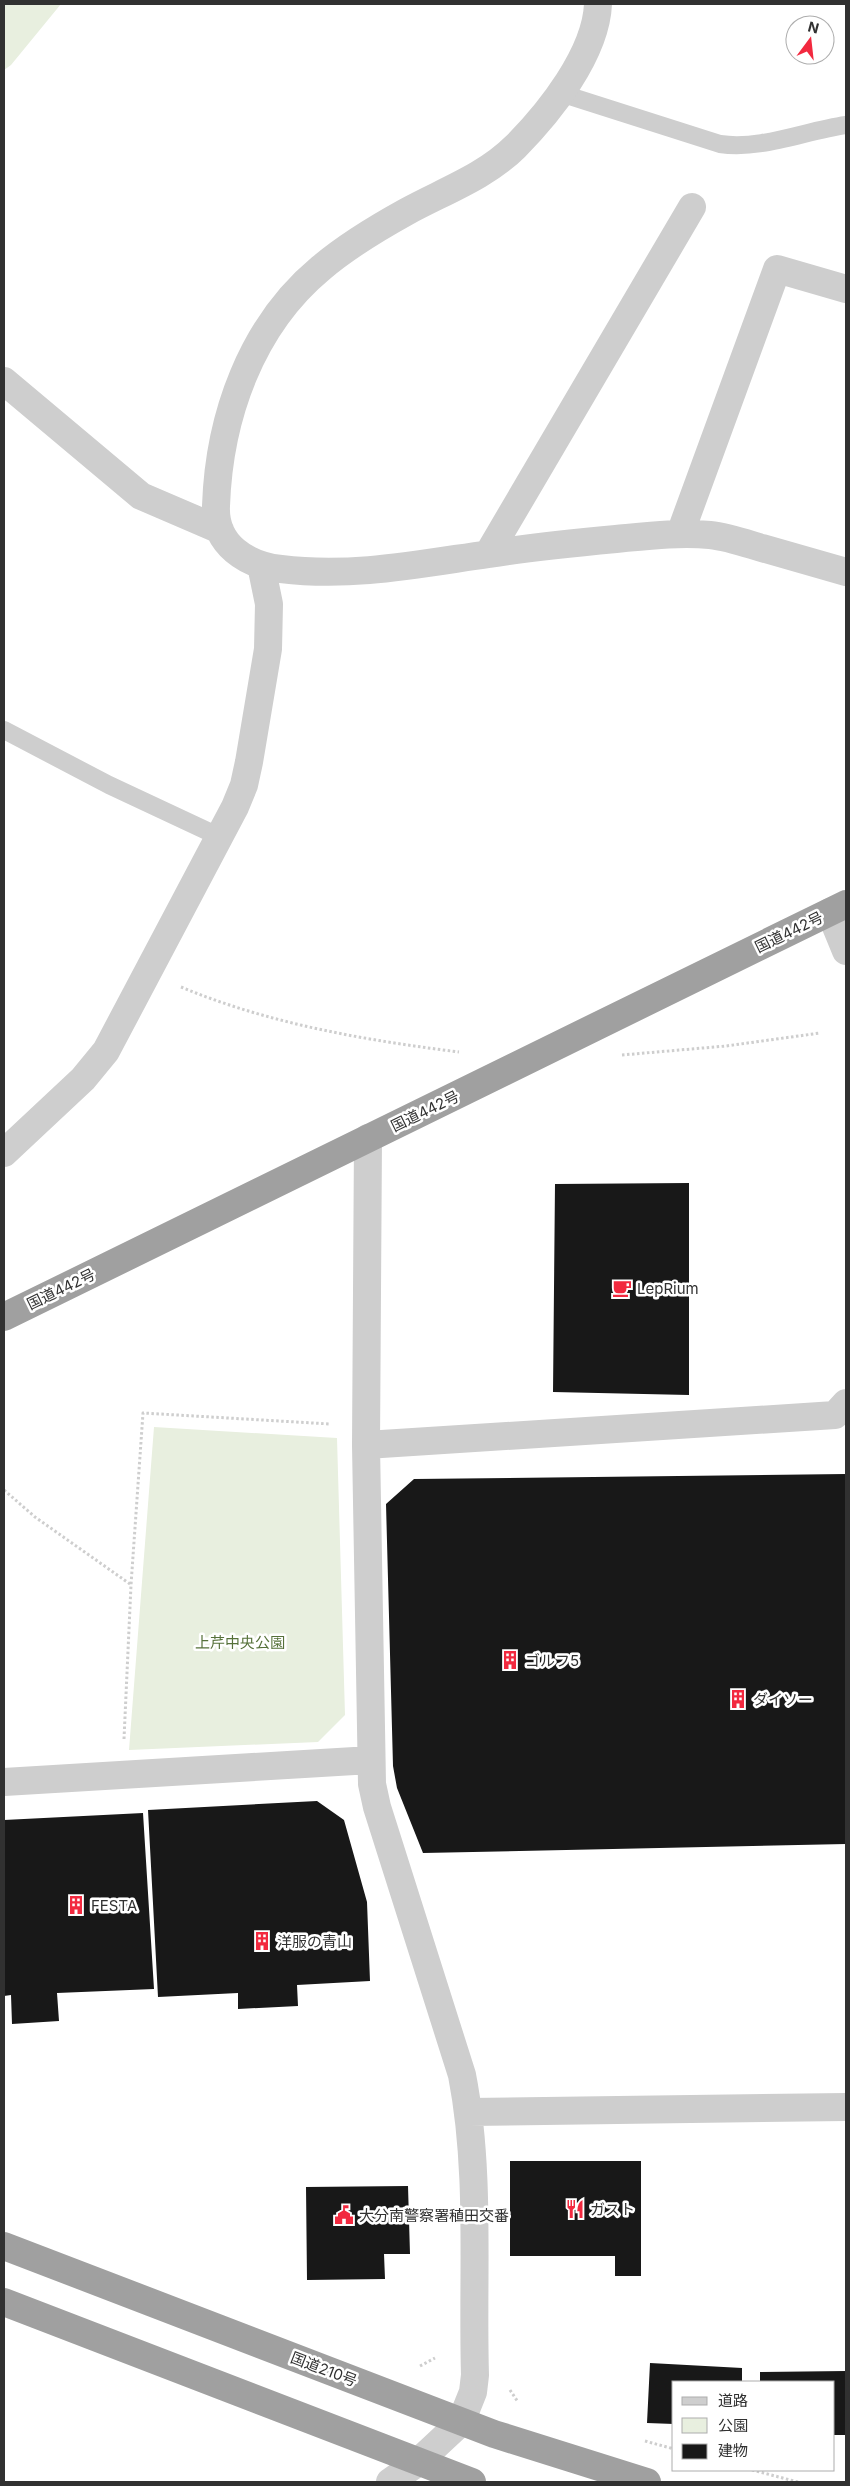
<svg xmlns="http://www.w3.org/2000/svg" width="850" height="2486" font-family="Inter,'Noto Sans JP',sans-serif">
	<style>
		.green { fill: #e8efdf }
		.building { fill: #181818 }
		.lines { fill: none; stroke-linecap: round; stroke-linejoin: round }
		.path { stroke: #cecece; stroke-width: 3; stroke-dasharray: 2.5 2.5; stroke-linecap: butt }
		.service { stroke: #cecece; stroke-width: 18 }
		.minor { stroke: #cecece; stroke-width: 28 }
		.tertiary { stroke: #cecece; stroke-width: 28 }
		.trunk { stroke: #a0a0a0; stroke-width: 28 }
		.labels { text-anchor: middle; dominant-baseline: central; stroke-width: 5; stroke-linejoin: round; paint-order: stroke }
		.street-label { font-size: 15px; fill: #313131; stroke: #fff }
		.poi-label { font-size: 15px; fill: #313131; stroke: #fff; text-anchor: start }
		.park-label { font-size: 15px; fill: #56713a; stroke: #fff }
	</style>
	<rect width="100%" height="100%" fill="#fff"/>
	<path class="green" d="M4,4H61L11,65L4,70Z
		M154,1427L337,1438L345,1715L318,1742L129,1750Z"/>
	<path class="building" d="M689,1183V1395L553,1392L555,1184Z
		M846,1474V1844L423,1853L397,1788L393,1766L386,1504L414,1479Z
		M317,1801L344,1820L367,1902L370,1981L297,1985L298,2006L238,2009V1993L158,1997L148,1810Z
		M143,1813L154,1989L57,1993L59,2021L12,2024L11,1995L4,1996V1820Z
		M510,2161H641V2276H615V2256H510Z
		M408,2186L410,2254H384L385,2279L307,2280L306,2187Z
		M650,2363L742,2368V2382H674V2424L647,2423Z
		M846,2371V2435H834V2382H760V2372Z"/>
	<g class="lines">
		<path class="path" d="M181,987C270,1024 364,1040 459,1052
			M622,1055L726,1046L820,1033
			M4,1490L35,1517L130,1584
			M124,1739L131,1585L143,1413L330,1424
			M420,2366L435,2358
			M510,2390L518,2402
			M645,2441L674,2449
			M752,2470L798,2482"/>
		<path class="service" d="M560,93L720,144C762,150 804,131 846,125
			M4,730L109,785L220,837"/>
		<path class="minor" d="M598,4C596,54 549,113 515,147C485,177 442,192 406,212C377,228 347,246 321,268C251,326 219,417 216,506C214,545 247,565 281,569C352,578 419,564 489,554C531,547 573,543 616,539C647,536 679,532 710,535C728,537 745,543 762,548C790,556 818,564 846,572
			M4,381L141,496L220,530
			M680,534L777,269L846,289
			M488,554L692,207
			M4,1153L83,1079L106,1051L235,807L244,785L249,762L268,649L269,604L261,565
			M390,2482L417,2463"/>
		<path class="tertiary" d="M830,912L846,951
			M368,1138L366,1445L372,1784L377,1807L462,2075C481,2173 472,2275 475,2375L473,2392L461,2422L417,2463
			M366,1445L835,1415L846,1403
			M4,1782L371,1760
			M469,2112L846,2107"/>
		<path class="trunk" d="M4,1317L846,904
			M4,2246L494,2434L647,2482
			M4,2302L472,2482"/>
	</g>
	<defs>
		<g id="cafe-bare" transform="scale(1.5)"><path d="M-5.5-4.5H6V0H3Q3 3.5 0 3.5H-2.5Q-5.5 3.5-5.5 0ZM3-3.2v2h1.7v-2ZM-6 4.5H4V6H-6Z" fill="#f2293f" stroke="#fff" stroke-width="2.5" paint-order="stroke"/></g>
		<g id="building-bare" transform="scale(1.5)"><path d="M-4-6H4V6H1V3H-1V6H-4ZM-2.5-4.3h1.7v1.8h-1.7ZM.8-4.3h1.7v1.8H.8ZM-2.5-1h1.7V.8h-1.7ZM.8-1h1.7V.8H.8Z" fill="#f2293f" stroke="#fff" stroke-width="2.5" paint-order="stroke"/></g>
		<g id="restaurant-bare" transform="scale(1.5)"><path d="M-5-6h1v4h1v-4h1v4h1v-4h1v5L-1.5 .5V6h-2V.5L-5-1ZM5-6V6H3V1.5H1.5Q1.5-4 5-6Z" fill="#f2293f" stroke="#fff" stroke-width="2.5" paint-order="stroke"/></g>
		<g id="civic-bare" transform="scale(1.5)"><path d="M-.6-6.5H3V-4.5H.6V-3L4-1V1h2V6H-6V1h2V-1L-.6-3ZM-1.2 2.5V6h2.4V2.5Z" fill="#f2293f" stroke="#fff" stroke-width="2.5" paint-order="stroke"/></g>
	</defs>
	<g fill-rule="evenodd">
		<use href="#cafe-bare" x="622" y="1288"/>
		<use href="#building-bare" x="510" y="1660"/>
		<use href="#building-bare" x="738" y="1699"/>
		<use href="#building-bare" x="76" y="1905"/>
		<use href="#building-bare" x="262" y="1941"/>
		<use href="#restaurant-bare" x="575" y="2209"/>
		<use href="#civic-bare" x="344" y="2215"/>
	</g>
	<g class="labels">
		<g class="street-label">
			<text transform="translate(789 932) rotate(-26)">国道442号</text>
			<text transform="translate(425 1111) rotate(-26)">国道442号</text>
			<text transform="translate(61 1289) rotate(-26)">国道442号</text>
			<text transform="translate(324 2369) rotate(21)">国道210号</text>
		</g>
		<g class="poi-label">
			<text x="637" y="1288">LepRium</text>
			<text x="525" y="1660">ゴルフ5</text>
			<text x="753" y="1699">ダイソー</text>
			<text x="91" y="1905">FESTA</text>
			<text x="277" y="1941">洋服の青山</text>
			<text x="590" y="2209">ガスト</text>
			<text x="359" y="2215">大分南警察署稙田交番</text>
		</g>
		<g class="park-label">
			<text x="240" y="1642">上芹中央公園</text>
		</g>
	</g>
	<rect width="850" height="2486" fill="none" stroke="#313131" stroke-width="10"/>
	<rect x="672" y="2381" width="162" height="90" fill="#ffffff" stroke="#adadad"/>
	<rect x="682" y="2397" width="25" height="8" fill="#cecece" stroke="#adadad"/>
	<text x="718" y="2406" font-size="15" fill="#313131">道路</text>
	<rect x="682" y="2418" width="25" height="15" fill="#e8efdf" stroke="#adadad"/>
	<text x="718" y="2431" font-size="15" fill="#313131">公園</text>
	<rect x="682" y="2444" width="25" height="15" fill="#181818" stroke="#adadad"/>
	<text x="718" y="2456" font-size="15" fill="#313131">建物</text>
	<g transform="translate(810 40) rotate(15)"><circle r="24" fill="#ffffff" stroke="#adadad"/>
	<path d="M0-4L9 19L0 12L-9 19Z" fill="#f2293f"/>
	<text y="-8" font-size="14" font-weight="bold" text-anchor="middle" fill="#313131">N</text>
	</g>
</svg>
